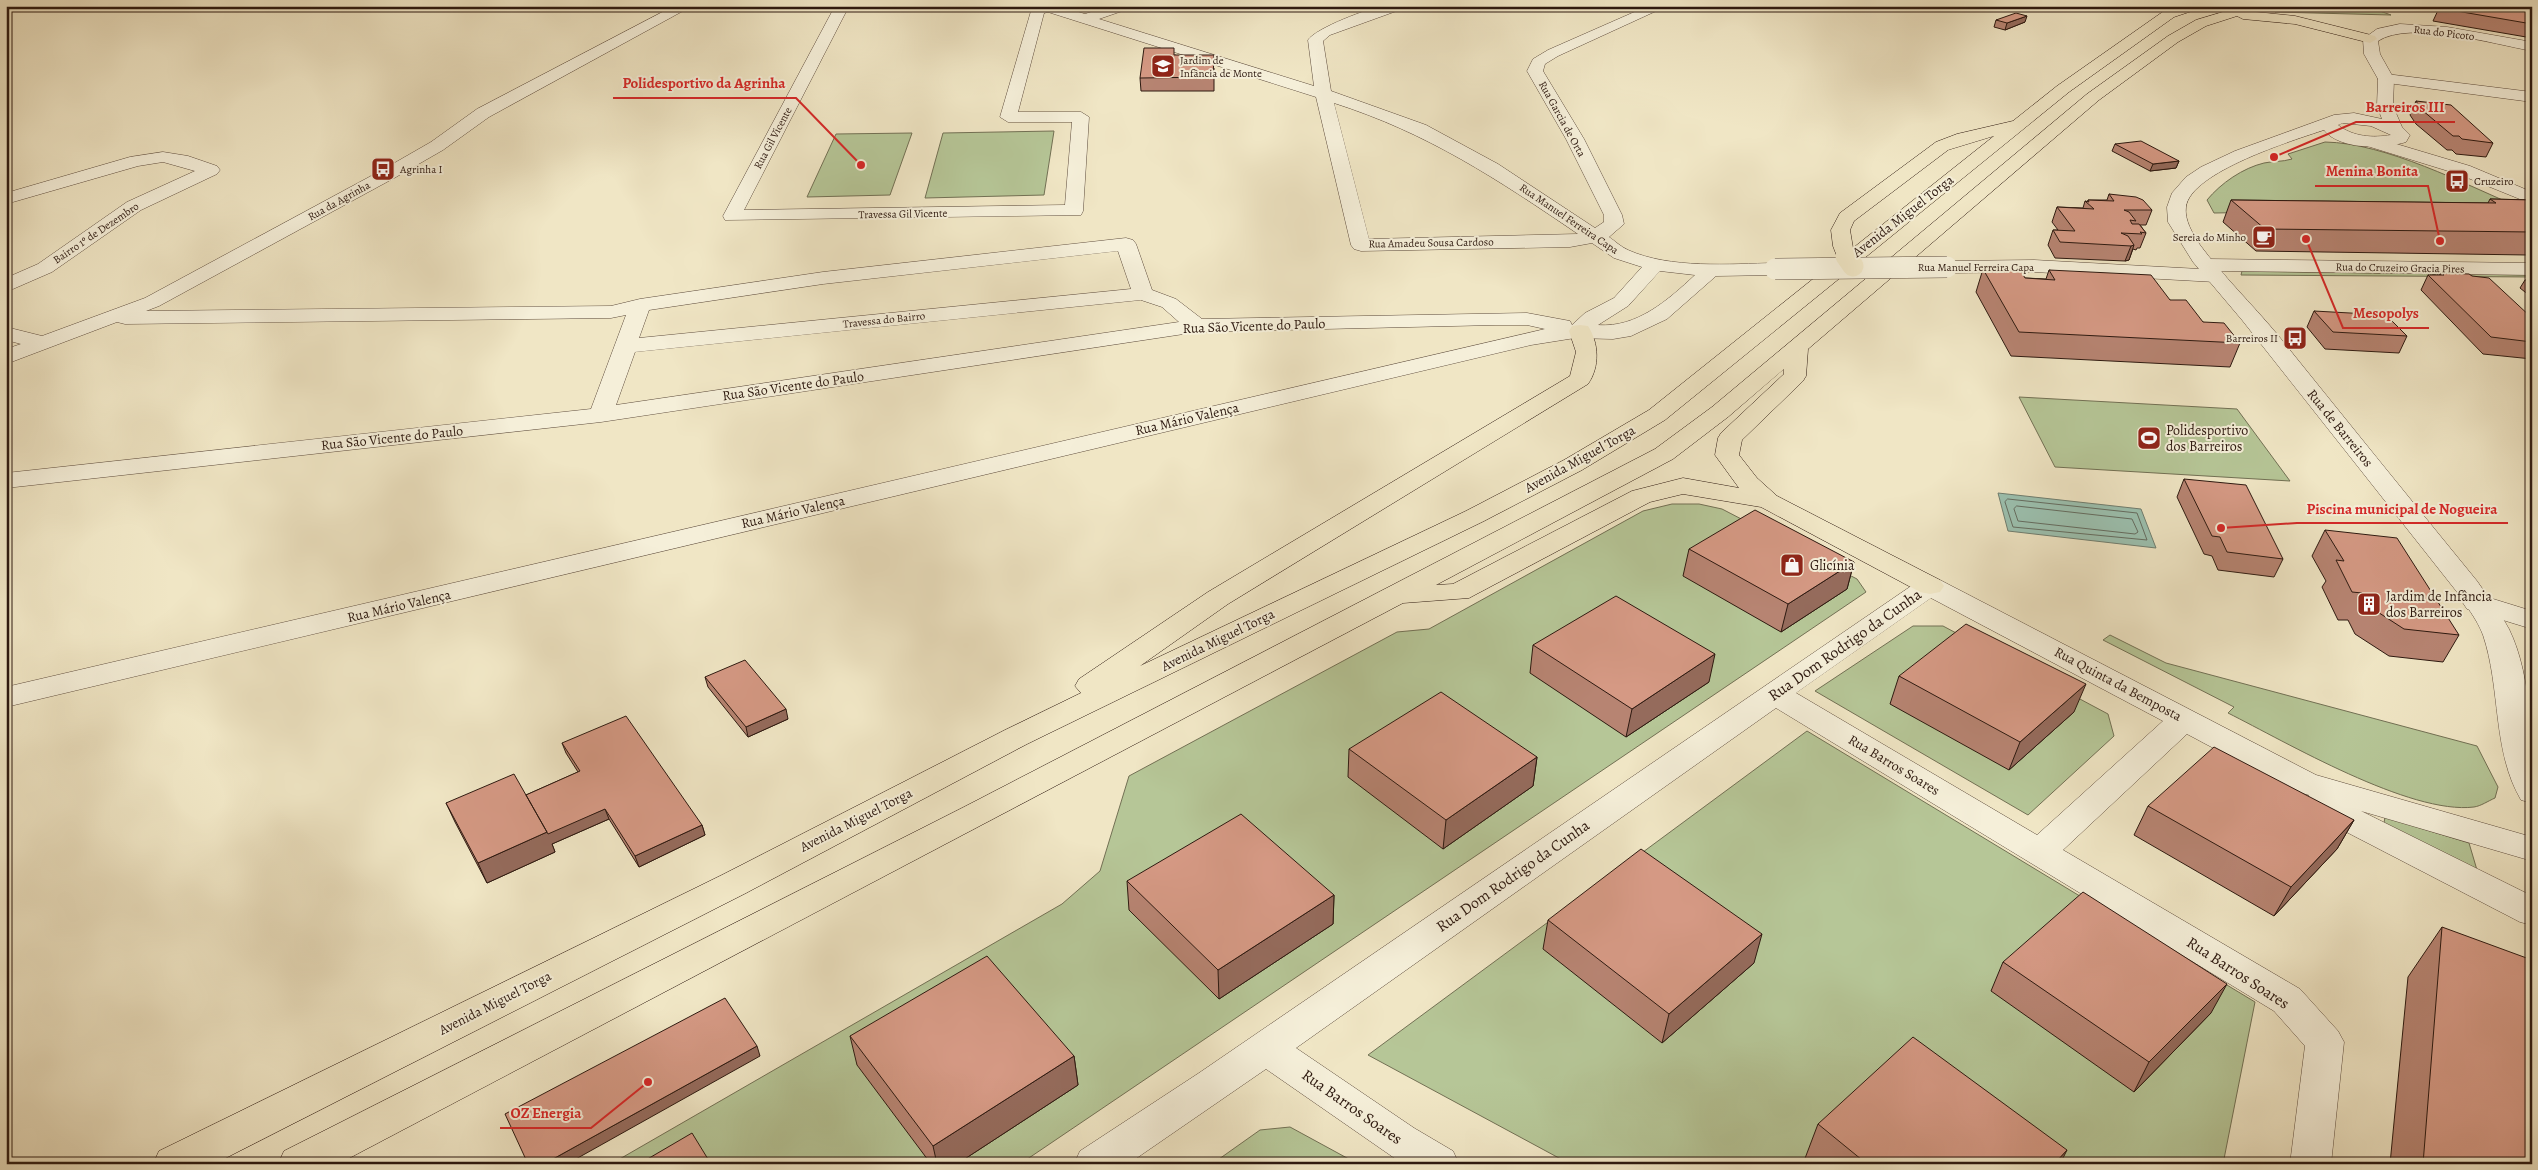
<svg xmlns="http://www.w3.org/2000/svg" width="2538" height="1170" font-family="Alegreya,serif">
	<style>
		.green { fill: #b6c697; stroke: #727054 }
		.water { fill: #9bc0af; stroke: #6f7d6f }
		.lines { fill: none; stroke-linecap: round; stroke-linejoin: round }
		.shore { stroke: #646c60; stroke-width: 1 }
		.minor-casing { stroke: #5e4c3d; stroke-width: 1 }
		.tertiary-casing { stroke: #5e4c3d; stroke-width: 1 }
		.trunk-casing { stroke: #2d1910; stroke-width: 1 }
		.minor { fill: #f5efd9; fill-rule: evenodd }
		.tertiary { fill: #f5efd9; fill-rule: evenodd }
		.trunk { fill: #f0e6c5; fill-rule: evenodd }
		.minor-bridge-casing { stroke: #5e4c3d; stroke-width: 22; stroke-linecap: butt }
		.trunk-bridge-casing { stroke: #2d1910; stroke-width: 22; stroke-linecap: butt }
		.minor-bridge { stroke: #f5efd9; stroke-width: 21 }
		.trunk-bridge { stroke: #f0e6c5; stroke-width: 21 }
		.wall { fill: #b78472; stroke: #2d1910 }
		.shaded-wall { fill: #956b5c; stroke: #2d1910 }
		.building { fill: #d59984; stroke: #2d1910 }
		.labels { text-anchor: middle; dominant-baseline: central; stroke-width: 4; stroke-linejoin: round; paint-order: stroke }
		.far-street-label { font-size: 11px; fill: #2d1910; stroke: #f5efd9 }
		.far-poi-label { font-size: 11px; fill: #2d1910; stroke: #f5efd9; text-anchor: start }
		.street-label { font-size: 14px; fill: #2d1910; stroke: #f5efd9 }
		.poi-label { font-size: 14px; fill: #2d1910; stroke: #f5efd9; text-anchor: start }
		.near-street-label { font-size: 16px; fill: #2d1910; stroke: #f5efd9 }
		.leader { fill: none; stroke: #d62828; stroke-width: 2 }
		.callout-dot { fill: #d62828; stroke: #f5efd9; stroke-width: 2 }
		.callout-label { font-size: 15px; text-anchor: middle; font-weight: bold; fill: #d62828; stroke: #f5efd9; stroke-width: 4; stroke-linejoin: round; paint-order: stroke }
	</style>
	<rect width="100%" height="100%" fill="#f0e6c5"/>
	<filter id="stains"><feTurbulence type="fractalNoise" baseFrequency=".004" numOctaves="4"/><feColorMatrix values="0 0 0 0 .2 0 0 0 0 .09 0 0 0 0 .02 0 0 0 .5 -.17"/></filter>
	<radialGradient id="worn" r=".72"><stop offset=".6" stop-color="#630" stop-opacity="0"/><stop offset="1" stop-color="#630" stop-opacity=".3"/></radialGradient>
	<path class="green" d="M2295,6H2366L2391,15L2275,12Z
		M1054,131L1044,195L925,198L943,133Z
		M912,133L890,195L807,197L836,134Z
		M2325,142C2386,143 2464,184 2521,208L2214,213L2207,200C2221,183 2243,168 2264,163C2273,161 2282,162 2292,159L2288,154Z
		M2242,271L2532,275V277L2241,275Z
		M2019,397L2237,409L2290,481L2055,467Z
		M1672,504H1699L1722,509L1857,579L1866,592L1020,1164H611L1062,904L1100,871L1129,776L1397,632L1429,629L1643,511Z
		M1913,626H1943L2108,714L2114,736L2028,815L1815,691Z
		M2110,635L2166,663L2477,746L2498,787L2495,798C2488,801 2481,806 2474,807C2410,815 2286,742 2228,713L2234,707L2103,640Z
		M1807,731L2255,1002L2223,1164H1570L1368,1055Z
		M2385,817L2469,843L2477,870L2384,823Z
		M1290,1127L1358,1164H1212L1260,1130Z"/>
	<path class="water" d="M1998,493L2141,509L2156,548L2008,531Z"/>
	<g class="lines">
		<path class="shore" d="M2008,499L2137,513L2147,540L2013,527L2005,502Z
			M2017,506L2132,519L2138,532L2135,534L2018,521L2014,509Z"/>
		<g class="minor-casing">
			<path id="minor" d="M674,6H692L489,117L443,150L396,177L159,306L146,311L611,306L640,299L823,272L1126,238L1133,240L1136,244L1152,290L1176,299L1202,319L1527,313L1570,321L1572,325L1585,313L1614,298L1642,267L1614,258L1592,243L1570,247L1361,251L1354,249L1351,245L1316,97L1048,12L1044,13L1018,112H1081L1089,117L1083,211L1081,215L725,220L723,216L835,6H849L744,210L1065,205L1072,122H1008L1000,117L1031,11L1037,6H1059L1085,14L1109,6H1130L1128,9L1099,19L1314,86L1308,40C1316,28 1369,8 1384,6C1390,5 1397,6 1404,6L1402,9L1330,35L1323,41L1331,91L1426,125L1498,164L1595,228L1604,222V215L1566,139L1527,71L1533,59L1548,50L1648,6H1667L1558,56L1545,64L1543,71L1584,139L1622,215L1624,224L1609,237C1615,241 1621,247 1628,250C1670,269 1730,264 1775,263L1782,265L1785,269L1782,273L1775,275L1716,276L1667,319L1631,336L1613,339L1575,338L1531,345L6,707V687L1545,329L1527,325H1495L1197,332L601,422L6,488V473L591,409L626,315L611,318L125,324L117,322L6,364V349L21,344L6,340V327L42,336L145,298L384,169L431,142L477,109ZM1334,103C1428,133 1497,179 1578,234L1369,239ZM1118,251L1131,289L639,338L649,310L823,284ZM1660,271L1695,275C1668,300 1637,328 1598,325L1628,306ZM1141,300L1162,307L1179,322L616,405L635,352Z
				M2386,74L2532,92V102L2380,82L2378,79Z
				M2373,137L2470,166L2532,192V204L2458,174L2367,146L2364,142L2367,138Z
				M163,152L188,156L217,166L220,170L217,174L141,210L52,272L6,292V278L38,264L127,202L195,171L163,162L138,166L6,204V193L130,157Z
				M2207,259L2532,263V275L2221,271L2226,276L2223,280L2216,282L2034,272L1947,273L1940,271L1937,267L1940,263L1947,261L2034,260L2200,269L2197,265L2200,261Z
				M1930,578L1940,580L2316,775L2532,837V861L2361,811L2532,896V925L2520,922L2329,823L2312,807L2307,799L2309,795L2294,791L2187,734L2063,850L2300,989L2338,1031L2344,1042L2331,1164H2290L2305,1046L2274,1011L1776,708L1296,1048L1414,1128L1453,1151L1459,1164H1403L1266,1069L1128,1164H1074L1080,1151L1199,1073L1920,580ZM1931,598L2163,721L2037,835L1796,693Z
				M2477,594L2532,611V629L2467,609L2463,603L2467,597Z"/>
		</g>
		<g class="tertiary-casing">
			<path id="tertiary" d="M2400,24L2447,27L2532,42V51C2494,44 2410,20 2378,41L2380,54L2394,79L2393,106L2402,127L2410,135L2406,142C2385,149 2339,150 2324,130C2294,140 2190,172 2186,207C2184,220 2193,234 2200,245C2223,276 2252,304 2277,334C2343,416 2410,499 2477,581C2488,597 2500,612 2509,629C2533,678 2532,750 2532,803L2521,800C2492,751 2501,688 2483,635C2477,619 2466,606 2457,592L2242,320L2193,262L2168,222L2167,207L2172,193L2186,177L2201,167L2235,151L2334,115L2354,113L2382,119L2377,106L2378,79L2364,54L2363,39L2377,29ZM2343,123L2371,126L2391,135C2373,138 2353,137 2338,125Z"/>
		</g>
		<g class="trunk-casing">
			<path id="trunk" d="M2178,6H2200L2198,9L2174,17L2069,92L1665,420L1582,470L1484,521L1027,744L746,893L214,1164H153L159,1151L722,875L1005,730L1081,693L1075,686L1079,679L1208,592L1570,376L1576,352L1569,331L1572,326L1580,325L1588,326C1599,343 1600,367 1588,384L1228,604L1140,666L1466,511L1564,460L1649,410L1838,259L1833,246L1831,230L1840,213L1936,142L1957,134L2013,121L2057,86L2164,11ZM1994,136L1853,248L1850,230L1854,221L1948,150Z
				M2243,6H2271L2269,9L2256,12L2295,16L2375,36L2377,39L2370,43L2295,24L2243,19L2237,16L2206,26L2178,42L2099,100L1808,349L1806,376L1803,381L1742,440L1739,455L1757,478L1777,496L1940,580L1944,586L1940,592L1930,594L1920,592L1761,507L1683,494L1650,502L1469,598L1403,603L338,1164H278L284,1151L964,807L1655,449L1712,407L2087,94L2168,36L2196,20ZM1784,369V374L1721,433L1718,438L1715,455L1739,488L1683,478L1632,491L1453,584L1436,585L1673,459L1728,417Z"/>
		</g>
		<use href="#minor" class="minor"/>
		<use href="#tertiary" class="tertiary"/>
		<use href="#trunk" class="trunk"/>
		<g class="minor-bridge-casing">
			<path id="minor-bridge" d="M1775,269L1947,267"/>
		</g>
		<g class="trunk-bridge-casing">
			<path id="trunk-bridge" d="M1846,256L1853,266"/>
		</g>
		<use href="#minor-bridge" class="minor-bridge"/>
		<use href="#trunk-bridge" class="trunk-bridge"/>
	</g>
	<path class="wall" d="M2440,6L2532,13V38L2433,21Z
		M1996,20L2025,22L2005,30L1994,27Z
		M1175,55L1214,68V91H1141L1140,78Z
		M2416,101L2493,143L2486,157L2456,154L2452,150H2447L2416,124L2410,115Z
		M2115,144L2179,161L2176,168L2150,171L2112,151Z
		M2109,194L2152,210L2146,225H2140L2146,233L2140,248H2137L2136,250L2133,249L2129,260L2125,261L2055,258L2048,245L2053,230H2058L2052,222L2057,207L2083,208L2085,201L2087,202L2088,200H2107Z
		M2490,199L2532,200V251H2530L2528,255L2256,251L2223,222L2231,200L2488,203Z
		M1983,269L2025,278L2046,279L2049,270L2170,300L2203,322L2240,343L2230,367L2011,356L1976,292Z
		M2441,273L2472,276L2532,318V359L2483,354L2421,290L2428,275H2440Z
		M2525,280H2532V296H2530L2520,288Z
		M2314,311L2407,336L2399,353L2325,349L2307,327Z
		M2184,479L2283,559L2274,577L2218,570L2212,556L2204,554L2177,497Z
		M2325,530L2459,635L2443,662L2389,656L2355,634L2348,620H2338L2322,587L2326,581L2312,556Z
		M1689,549L1854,562L1847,589L1781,632L1683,576Z
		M1533,645L1709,682L1626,737L1530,673Z
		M1899,676L2074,712L2009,770L1890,704Z
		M705,677L788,719L748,737L708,687Z
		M562,743L702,825L705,835L639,867L609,819L552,844L555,852L487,883L455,822L446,803L526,795L578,772L566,753Z
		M1349,749L1537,757L1533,786L1443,849L1348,777Z
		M2148,806L2354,820L2337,849L2274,916L2134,835Z
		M1127,881L1334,895L1333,924L1219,999L1129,910Z
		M1548,920L1754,963L1662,1043L1543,949Z
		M2442,927L2532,1164H2390L2408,977Z
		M2003,962L2211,1013L2134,1092L1991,991Z
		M850,1036L1074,1056L1078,1085L957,1164H931L857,1065Z
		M1818,1124L2060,1164H1808L1804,1161Z"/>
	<path class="shaded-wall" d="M2027,16L2025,22L2005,30L2007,23Z
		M2179,161L2176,168L2150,171L2153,164Z
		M2134,245L2129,260L2125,261L2131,246Z
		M1854,562L1847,589L1781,632L1788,604Z
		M1715,654L1709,682L1626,737L1632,709Z
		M2086,684L2074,712L2009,770L2020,742Z
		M786,709L788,719L748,737L746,727Z
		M1537,757L1533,786L1443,849L1446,820Z
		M605,809L609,819L552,844L555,852L487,883L478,863L547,832Z
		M2354,820L2337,849L2274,916L2291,887Z
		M702,825L705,835L639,867L635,856Z
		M1334,895L1333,924L1219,999L1218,970Z
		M1762,934L1754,963L1662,1043L1669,1014Z
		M2227,984L2211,1013L2134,1092L2149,1062Z
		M757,1046L760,1056L567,1164H544Z
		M1074,1056L1078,1085L957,1164H937L933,1146Z
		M2067,1150L2060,1164H2054Z"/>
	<path class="building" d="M2440,6H2495L2532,13V24L2439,8Z
		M2016,13L2027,16L2007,23L1996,20Z
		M1144,48H1174V55H1214L1213,77L1140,78Z
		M2416,101L2451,105L2493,143L2462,139L2459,136H2453L2422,110Z
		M2141,141L2179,161L2153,164L2115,144Z
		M2109,194L2136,197L2143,200L2152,210H2124L2129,212L2136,221L2130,220L2132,224H2139L2146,233L2140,232L2142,234L2121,233L2128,236L2134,245L2131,246L2060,242L2053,230L2075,231L2057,207L2094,209L2085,201L2089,202L2088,200L2114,201Z
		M2490,199L2532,200V232L2265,229L2231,200L2496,203Z
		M1983,269L2021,271L2025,278L2055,280L2049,270L2151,275L2170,300H2186L2203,322L2224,323L2240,343L2019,332Z
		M2441,273L2469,274L2472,276L2489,278L2532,318V342L2491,337L2428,275H2444Z
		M2525,280H2532V286Z
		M2314,311L2386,315L2407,336L2333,332Z
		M2184,479L2246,485L2283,559L2227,552L2220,537L2212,536Z
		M1755,510L1854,562L1788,604L1689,549Z
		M2325,530L2397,538L2459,635L2404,629L2370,607L2362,593L2352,592L2336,560L2344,561Z
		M1616,596L1715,654L1632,709L1533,645Z
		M1966,624L2086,684L2020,742L1899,676Z
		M745,660L786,709L746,727L705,677Z
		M1441,692L1537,757L1446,820L1349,749Z
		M626,716L702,825L635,856L605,809L548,834L526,795L580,771L562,743Z
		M2214,747L2354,820L2291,887L2148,806Z
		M514,774L547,832L478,863L446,803Z
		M1241,814L1334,895L1218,970L1127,881Z
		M1641,849L1762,934L1669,1014L1548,920Z
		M2083,892L2227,984L2149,1062L2003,962Z
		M2442,927L2532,960V1164H2423Z
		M987,956L1074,1056L933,1146L850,1036Z
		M725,998L757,1046L544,1164H528L505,1114Z
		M1913,1037L2067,1150L2054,1164H1867L1818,1124Z
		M692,1133L711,1164H639Z"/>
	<defs>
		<g id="school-square" transform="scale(1.25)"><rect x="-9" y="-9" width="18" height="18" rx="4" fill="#8f2418" stroke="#f5efd9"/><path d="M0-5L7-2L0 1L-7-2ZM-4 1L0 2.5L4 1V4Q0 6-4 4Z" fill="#fff"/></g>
		<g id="bus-square" transform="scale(1.25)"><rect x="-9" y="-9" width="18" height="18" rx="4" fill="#8f2418" stroke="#f5efd9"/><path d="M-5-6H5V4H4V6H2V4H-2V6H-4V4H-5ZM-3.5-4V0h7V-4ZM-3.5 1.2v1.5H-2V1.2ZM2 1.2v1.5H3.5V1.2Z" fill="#fff"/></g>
		<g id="cafe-square" transform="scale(1.25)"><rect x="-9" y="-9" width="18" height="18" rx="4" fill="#8f2418" stroke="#f5efd9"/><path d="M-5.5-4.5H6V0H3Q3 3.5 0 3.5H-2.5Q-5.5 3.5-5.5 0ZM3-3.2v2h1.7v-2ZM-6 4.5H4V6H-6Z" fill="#fff"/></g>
		<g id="stadium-square" transform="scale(1.25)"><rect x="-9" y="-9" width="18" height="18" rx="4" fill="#8f2418" stroke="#f5efd9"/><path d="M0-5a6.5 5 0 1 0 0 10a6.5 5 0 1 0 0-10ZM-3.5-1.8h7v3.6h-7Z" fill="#fff"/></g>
		<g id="shop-square" transform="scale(1.25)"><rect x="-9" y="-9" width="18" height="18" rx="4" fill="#8f2418" stroke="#f5efd9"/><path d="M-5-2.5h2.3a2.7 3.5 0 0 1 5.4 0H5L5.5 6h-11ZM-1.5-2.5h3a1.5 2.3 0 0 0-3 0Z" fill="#fff"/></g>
		<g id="building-square" transform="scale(1.25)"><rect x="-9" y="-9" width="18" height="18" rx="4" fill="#8f2418" stroke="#f5efd9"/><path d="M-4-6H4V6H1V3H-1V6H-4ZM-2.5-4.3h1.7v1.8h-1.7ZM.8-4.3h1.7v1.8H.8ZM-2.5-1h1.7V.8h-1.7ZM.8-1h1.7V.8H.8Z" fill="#fff"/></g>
	</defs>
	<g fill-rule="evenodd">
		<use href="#school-square" x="1163" y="66"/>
		<use href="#bus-square" x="383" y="169"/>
		<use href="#bus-square" x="2457" y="181"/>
		<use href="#cafe-square" x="2264" y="237"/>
		<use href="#bus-square" x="2295" y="338"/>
		<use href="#stadium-square" x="2149" y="438"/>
		<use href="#shop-square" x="1792" y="565"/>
		<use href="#building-square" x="2369" y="604"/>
	</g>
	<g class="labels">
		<g class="far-street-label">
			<text transform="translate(2444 33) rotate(7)">Rua do Picoto</text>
			<text transform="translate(1562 119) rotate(61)">Rua Garcia de Orta</text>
			<text transform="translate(773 138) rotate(-62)">Rua Gil Vicente</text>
			<text transform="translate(339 201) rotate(-29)">Rua da Agrinha</text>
			<text transform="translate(903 214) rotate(-1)">Travessa Gil Vicente</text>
			<text transform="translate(1569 219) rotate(34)">Rua Manuel Ferreira Capa</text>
			<text transform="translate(96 233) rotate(-34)">Bairro 1º de Dezembro</text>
			<text transform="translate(1431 243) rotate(-1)">Rua Amadeu Sousa Cardoso</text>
			<text x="1976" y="267">Rua Manuel Ferreira Capa</text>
			<text transform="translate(2400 268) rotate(1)">Rua do Cruzeiro Gracia Pires</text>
			<text transform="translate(884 320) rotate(-6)">Travessa do Bairro</text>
		</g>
		<g class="far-poi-label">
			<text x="1180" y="60">Jardim de<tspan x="1180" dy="13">Infância de Monte</tspan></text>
			<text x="400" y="169">Agrinha I</text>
			<text x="2474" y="181">Cruzeiro</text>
			<text x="2246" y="237" text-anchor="end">Sereia do Minho</text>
			<text x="2278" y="338" text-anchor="end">Barreiros II</text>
		</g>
		<g class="street-label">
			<text transform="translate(1903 216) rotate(-38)">Avenida Miguel Torga</text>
			<text transform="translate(1254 326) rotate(-2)">Rua São Vicente do Paulo</text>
			<text transform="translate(793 386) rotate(-8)">Rua São Vicente do Paulo</text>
			<text transform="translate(1187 419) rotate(-13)">Rua Mário Valença</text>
			<text transform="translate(2340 428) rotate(51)">Rua de Barreiros</text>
			<text transform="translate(392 438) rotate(-6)">Rua São Vicente do Paulo</text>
			<text transform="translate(1580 459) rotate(-29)">Avenida Miguel Torga</text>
			<text transform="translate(793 512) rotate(-13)">Rua Mário Valença</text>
			<text transform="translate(399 606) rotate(-13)">Rua Mário Valença</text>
			<text transform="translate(1218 640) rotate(-26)">Avenida Miguel Torga</text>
			<text transform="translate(2118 684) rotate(28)">Rua Quinta da Bemposta</text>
			<text transform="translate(1894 765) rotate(31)">Rua Barros Soares</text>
			<text transform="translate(856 820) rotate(-27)">Avenida Miguel Torga</text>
			<text transform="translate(495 1003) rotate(-27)">Avenida Miguel Torga</text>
		</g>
		<g class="poi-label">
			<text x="2166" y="430">Polidesportivo<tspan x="2166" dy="16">dos Barreiros</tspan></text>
			<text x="1810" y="565">Glicínia</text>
			<text x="2386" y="596">Jardim de Infância<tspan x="2386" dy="16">dos Barreiros</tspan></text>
		</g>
		<g class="near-street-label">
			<text transform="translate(1845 645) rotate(-35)">Rua Dom Rodrigo da Cunha</text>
			<text transform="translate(1513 876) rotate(-35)">Rua Dom Rodrigo da Cunha</text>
			<text transform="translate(2238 973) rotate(33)">Rua Barros Soares</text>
			<text transform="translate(1352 1107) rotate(35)">Rua Barros Soares</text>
		</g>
	</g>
	<path class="leader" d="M861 165L796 98H613M2274 157L2356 122H2455M2440 241L2428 186H2315M2306 239L2343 328H2429M2221 528L2297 523H2508M648 1082L591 1128H500"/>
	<g class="callout-dot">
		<circle cx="861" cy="165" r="5"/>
		<circle cx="2274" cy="157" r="5"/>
		<circle cx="2440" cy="241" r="5"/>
		<circle cx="2306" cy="239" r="5"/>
		<circle cx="2221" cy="528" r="5"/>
		<circle cx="648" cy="1082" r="5"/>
	</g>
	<g class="callout-label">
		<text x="704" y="88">Polidesportivo da Agrinha</text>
		<text x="2405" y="112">Barreiros III</text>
		<text x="2372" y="176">Menina Bonita</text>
		<text x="2386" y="318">Mesopolys</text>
		<text x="2402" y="514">Piscina municipal de Nogueira</text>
		<text x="546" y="1118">OZ Energia</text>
	</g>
	<rect width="2538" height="1170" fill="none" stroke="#f0e6c5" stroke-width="25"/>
	<rect x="8" y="8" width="2523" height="1155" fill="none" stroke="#2d1910" stroke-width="2.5"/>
	<rect x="12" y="12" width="2513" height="1145" fill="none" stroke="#2d1910"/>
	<rect width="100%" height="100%" filter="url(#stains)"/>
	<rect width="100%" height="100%" fill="url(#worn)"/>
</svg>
